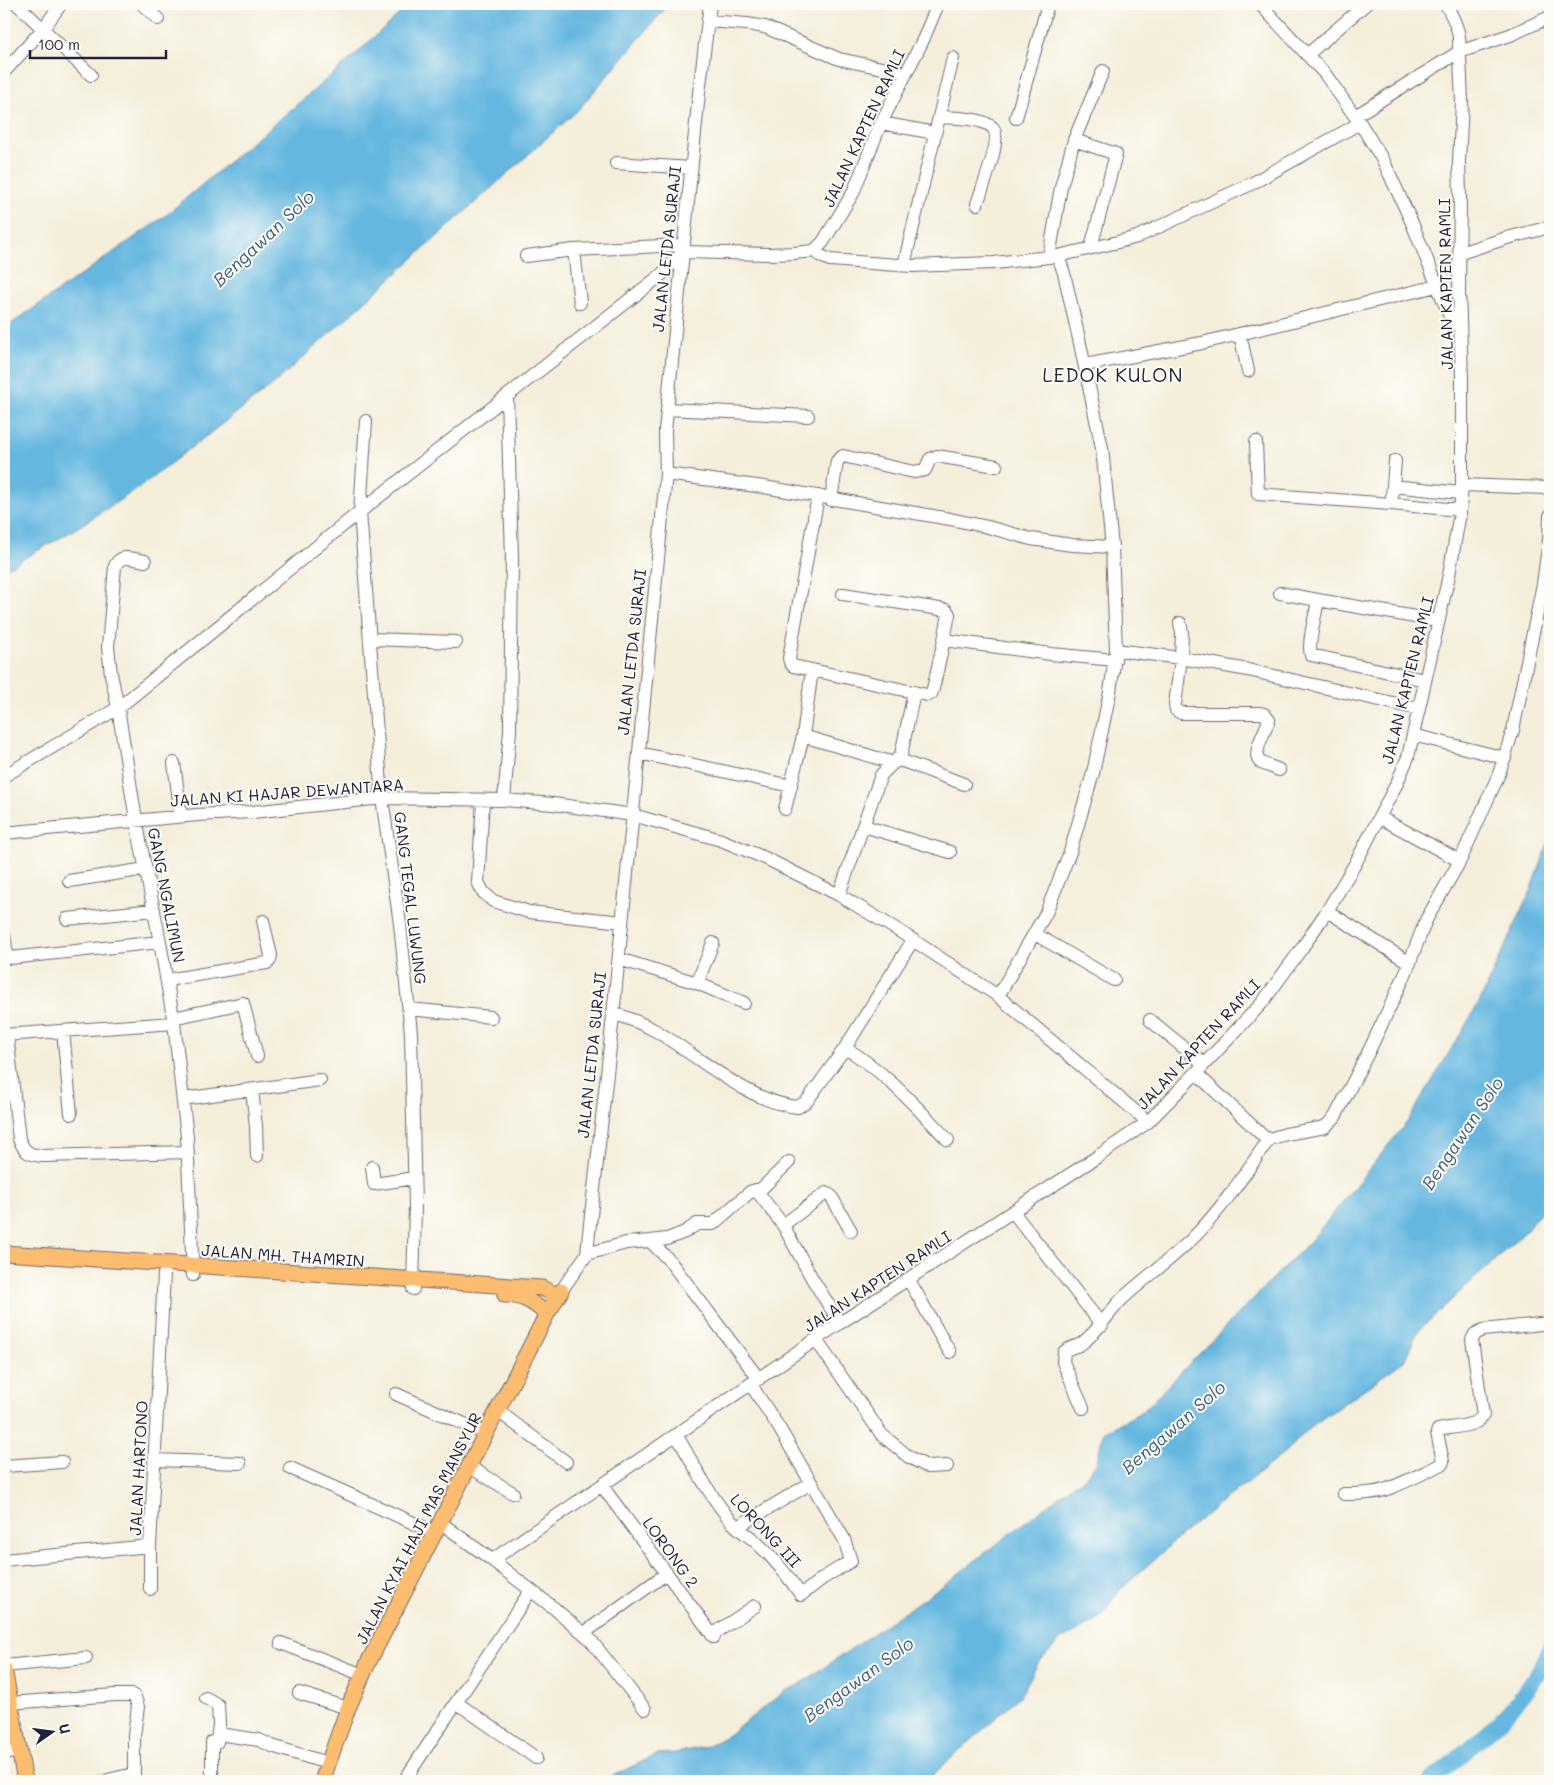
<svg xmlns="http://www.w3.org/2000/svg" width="1554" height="1785" font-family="Mali,sans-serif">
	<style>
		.water { fill: #65b7e0; stroke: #446c8e }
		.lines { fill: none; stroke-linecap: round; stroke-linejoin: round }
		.river { stroke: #65b7e0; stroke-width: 16 }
		.minor-casing { stroke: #6c6973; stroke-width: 14 }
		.major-casing { stroke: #6c6973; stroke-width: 17 }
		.minor { stroke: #fff; stroke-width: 12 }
		.major { stroke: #fcbd6f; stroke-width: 15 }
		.labels { text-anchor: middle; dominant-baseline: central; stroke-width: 4; stroke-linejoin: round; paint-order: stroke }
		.street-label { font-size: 16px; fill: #22223b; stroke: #fdfcf7 }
		.water-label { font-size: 18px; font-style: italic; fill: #3d5e7d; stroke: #fdfcf7 }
		.quarter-label { font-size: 19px; letter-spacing: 1px; fill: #22223b; stroke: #fdfcf7 }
	</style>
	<rect width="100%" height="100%" fill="#fdfcf7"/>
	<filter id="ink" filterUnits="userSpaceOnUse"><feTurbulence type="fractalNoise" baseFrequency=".02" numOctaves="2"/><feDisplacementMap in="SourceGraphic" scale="10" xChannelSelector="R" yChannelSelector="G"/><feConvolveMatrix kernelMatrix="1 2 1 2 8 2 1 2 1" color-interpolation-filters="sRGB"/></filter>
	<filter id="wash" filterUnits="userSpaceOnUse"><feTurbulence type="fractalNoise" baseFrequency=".0096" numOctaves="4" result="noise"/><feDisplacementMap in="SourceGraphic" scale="20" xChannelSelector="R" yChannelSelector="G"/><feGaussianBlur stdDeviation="1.12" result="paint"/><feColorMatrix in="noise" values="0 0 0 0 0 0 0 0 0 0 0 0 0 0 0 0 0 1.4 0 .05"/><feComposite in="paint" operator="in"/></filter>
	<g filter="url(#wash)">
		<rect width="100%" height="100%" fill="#f4eeda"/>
		<path class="water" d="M410,4H669L578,110L269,388L137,489L72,531L4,570V329L165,216L346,63Z
			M1550,838V1199L1527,1230L1418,1331L1404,1361L1313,1425L1287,1451L1189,1528L1119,1591L1110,1603L1104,1615L1061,1640L1040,1661L1020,1696L926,1781H602L658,1754L676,1753L707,1746L727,1736L785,1691L799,1685L949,1581L1076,1483L1083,1480L1097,1462L1103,1433L1109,1429L1143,1411L1314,1237L1408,1121L1479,1003L1531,891Z"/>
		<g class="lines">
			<path class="river" d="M1431,1781C1475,1743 1529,1704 1550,1648"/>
		</g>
	</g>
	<g filter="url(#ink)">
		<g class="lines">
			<g class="minor-casing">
				<path id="minor" d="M17,4L91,75
					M142,4L158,19
					M1260,4L1325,74L1359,122
					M1550,4V5
					M708,21L747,24L765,27L839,59L906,73
					M1307,55L1366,4
					M4,72L43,29L61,4
					M1355,116L1459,52L1510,35L1550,17
					M939,117C953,118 980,117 992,127C1004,136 981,191 977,204
					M1016,118L1048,4
					M881,123L935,133
					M1074,140L1116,154L1091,247
					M616,163L691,168
					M574,250L580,303
					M814,251L821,256L830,260L911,266L994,263L1058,256L1118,242L1137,237L1251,184L1360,123L1384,162L1412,223L1451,319L1460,327
					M1460,253L1507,238L1550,227
					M526,256L574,250L684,245
					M1049,257L1061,187L1074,140L1103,71
					M904,265L953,58
					M1240,334L1248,371
					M1085,365L1202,343L1437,286
					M667,409L808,416
					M366,421L360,512L382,798L400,924L411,1033L415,1206L413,1289
					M1256,442L1258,494L1391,504
					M666,474L764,487L950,519L988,527L1031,539L1072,545L1112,547
					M1462,485L1550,488
					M1393,486L1395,461
					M831,500L837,461L843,456L914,472L925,470L930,459L937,456L996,466
					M1460,510L1391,504L1393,486L1461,493
					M145,561C133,559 121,553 115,566L108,647L111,674L118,708L136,820L160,942L174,1023L187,1137L193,1275
					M1280,593L1318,600C1316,614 1307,644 1311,655L1425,680
					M843,594L946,610L949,614L944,640
					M1318,600L1438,621
					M1180,623L1182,632L1181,658L1175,705L1176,710L1181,713H1260L1264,714L1269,720C1266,730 1251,754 1260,762C1265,765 1273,767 1279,770
					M370,639L456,642
					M1116,650L1181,658L1248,670L1419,709
					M812,670L927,695L931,694L933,689L944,640L1051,654L1115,660
					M1413,735L1505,758
					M803,736L894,763
					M639,753L791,786
					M897,759L964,784
					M174,763L181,816
					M4,776L118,708L357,514L661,275L683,252L771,254L794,253L814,251L823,242L853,193L881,123L923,40L938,4
					M483,800L478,882L483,892L493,901L529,912L622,922
					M504,800L510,731L512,558L507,396
					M785,809L803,736L812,670L793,666L790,662L789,658L818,496
					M1379,817L1460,861
					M864,826L950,852
					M4,833L197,815L252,812L382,798L504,800L553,804L633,815L721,840L765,858L839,895L896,929L998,996L1148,1122
					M69,881L146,869
					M839,895L881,775L901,755L914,692
					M1327,911L1410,963
					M67,919L154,910
					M1035,934L1114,980
					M4,935L7,955L10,958L160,942
					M619,959L697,983L713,943
					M167,980L267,963L270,960L271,955L263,921
					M697,983L744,1003
					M998,996L1046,913L1070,852L1093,773L1110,692L1116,650L1112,547L1102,448L1079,339L1064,273L1058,256
					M409,1009L491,1017
					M613,1013C628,1018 642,1023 656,1031C697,1055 749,1103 798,1107L807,1101L845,1048L913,940
					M173,1018L243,1003L257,1056
					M1150,1020L1204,1064
					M63,1031L71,1114
					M4,1035L174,1023
					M7,1035L19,1139C25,1153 29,1155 44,1156L188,1152
					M845,1048C885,1071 916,1107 948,1140
					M1196,1073L1264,1137L1269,1139L1286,1134L1325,1127L1335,1117L1369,1051L1404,977L1426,920L1460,861L1499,774L1513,730L1543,584L1549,540L1550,516
					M252,1090L256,1126L257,1156
					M183,1099L320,1080
					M372,1167L374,1184L414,1178
					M758,1192L789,1162
					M1013,1212L1102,1325
					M783,1225L826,1193L831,1196L851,1231
					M650,1241L667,1239L685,1232L697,1224H713L750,1192L756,1190L783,1225L813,1280L840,1323
					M587,1254L626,1243L650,1241L669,1260L759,1379
					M908,1279C923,1303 935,1328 950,1352
					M561,1291L587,1254L589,1233L609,1056L661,528L666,474L665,431L699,93L710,4
					M816,1340L882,1435L909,1457L928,1467L947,1466
					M396,1394L487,1434
					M1083,1408L1063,1362L1064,1352C1069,1347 1076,1347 1081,1344C1098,1332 1108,1313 1122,1299C1145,1278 1170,1260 1192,1239C1222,1209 1245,1174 1269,1139
					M498,1411L566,1462
					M677,1436C694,1465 710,1497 733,1523C742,1533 751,1536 759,1545C776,1560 788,1577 801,1595L823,1578L851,1561L844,1539L778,1426L751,1385
					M154,1460L240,1463
					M4,1466L62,1462
					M470,1467L513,1493
					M290,1468L436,1533
					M602,1486L714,1637
					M1344,1494C1357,1494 1371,1494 1384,1490C1401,1485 1425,1472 1442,1464L1443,1461L1437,1433L1438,1430C1450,1427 1479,1427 1483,1415L1472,1340L1475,1334L1483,1330L1550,1323
					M441,1523L492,1560L840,1323L1097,1157L1148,1122L1196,1073L1262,1003L1302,948L1327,911L1355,864L1397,783L1408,757L1449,575L1460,513L1462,485V378L1459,292L1460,194L1459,162L1462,102L1460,57C1458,50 1460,44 1459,37C1458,26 1451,14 1446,4
					M737,1527L811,1483
					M4,1560L150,1546L164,1274
					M492,1560L555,1609L589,1638L645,1709
					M150,1589V1546
					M584,1633L667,1573
					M712,1635L755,1606
					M281,1643L363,1675
					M4,1666L86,1658
					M299,1693L348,1708
					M206,1698L218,1705L219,1724L217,1742H212V1781
					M10,1703L115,1695H132L135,1697L138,1707L134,1735V1781
					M457,1703L536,1758
					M218,1734L259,1740L272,1746L327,1763
					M4,1753L20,1752
					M104,1781L133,1774
					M404,1781L531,1590"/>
			</g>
			<g class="major-casing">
				<path id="major" d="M4,1253L542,1288L558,1296
					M505,1295C525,1296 532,1302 547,1314
					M4,1669L25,1781
					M322,1781L348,1708L368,1663L547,1314L561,1291"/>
			</g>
			<use href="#minor" class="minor"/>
			<use href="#major" class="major"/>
		</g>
	</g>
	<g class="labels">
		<g class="street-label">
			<text transform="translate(863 128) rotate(-65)">JALAN KAPTEN RAMLI</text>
			<text transform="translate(666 249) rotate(-84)">JALAN LETDA SURAJI</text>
			<text transform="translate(1445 284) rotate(-91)">JALAN KAPTEN RAMLI</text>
			<text transform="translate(631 652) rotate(-84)">JALAN LETDA SURAJI</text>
			<text transform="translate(1407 680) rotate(-76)">JALAN KAPTEN RAMLI</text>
			<text transform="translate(287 792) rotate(-4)">JALAN KI HAJAR DEWANTARA</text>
			<text transform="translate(167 895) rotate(79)">GANG NGALIMUN</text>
			<text transform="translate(411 898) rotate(83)">GANG TEGAL LUWUNG</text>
			<text transform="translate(1198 1044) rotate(-47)">JALAN KAPTEN RAMLI</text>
			<text transform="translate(591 1055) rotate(-84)">JALAN LETDA SURAJI</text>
			<text transform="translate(283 1255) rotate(4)">JALAN MH. THAMRIN</text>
			<text transform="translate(877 1281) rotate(-33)">JALAN KAPTEN RAMLI</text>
			<text transform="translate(138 1468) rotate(-87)">JALAN HARTONO</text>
			<text transform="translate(418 1528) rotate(-63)">JALAN KYAI HAJI MAS MANSYUR</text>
			<text transform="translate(766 1530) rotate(47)">LORONG III</text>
			<text transform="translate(671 1552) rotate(54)">LORONG 2</text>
		</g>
		<g class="water-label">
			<text transform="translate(263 238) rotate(-43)">Bengawan Solo</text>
			<text transform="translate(1462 1133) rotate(-56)">Bengawan Solo</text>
			<text transform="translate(1173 1427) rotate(-41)">Bengawan Solo</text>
			<text transform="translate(858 1679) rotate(-36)">Bengawan Solo</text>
		</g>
		<g class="quarter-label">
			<text x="1113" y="374">LEDOK KULON</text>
		</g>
	</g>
	<rect width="1554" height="1785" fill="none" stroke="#fdfcf7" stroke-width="20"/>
	<g transform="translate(52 1732) rotate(76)" stroke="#fdfcf7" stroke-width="4" paint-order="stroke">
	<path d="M0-4L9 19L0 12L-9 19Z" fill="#22223b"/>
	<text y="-8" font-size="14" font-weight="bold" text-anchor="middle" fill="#22223b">U</text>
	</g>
	<path d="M30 50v8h136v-8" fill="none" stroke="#22223b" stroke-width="2.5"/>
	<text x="38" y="50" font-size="15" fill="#22223b" stroke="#fdfcf7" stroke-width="4" paint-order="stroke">100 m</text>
</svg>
